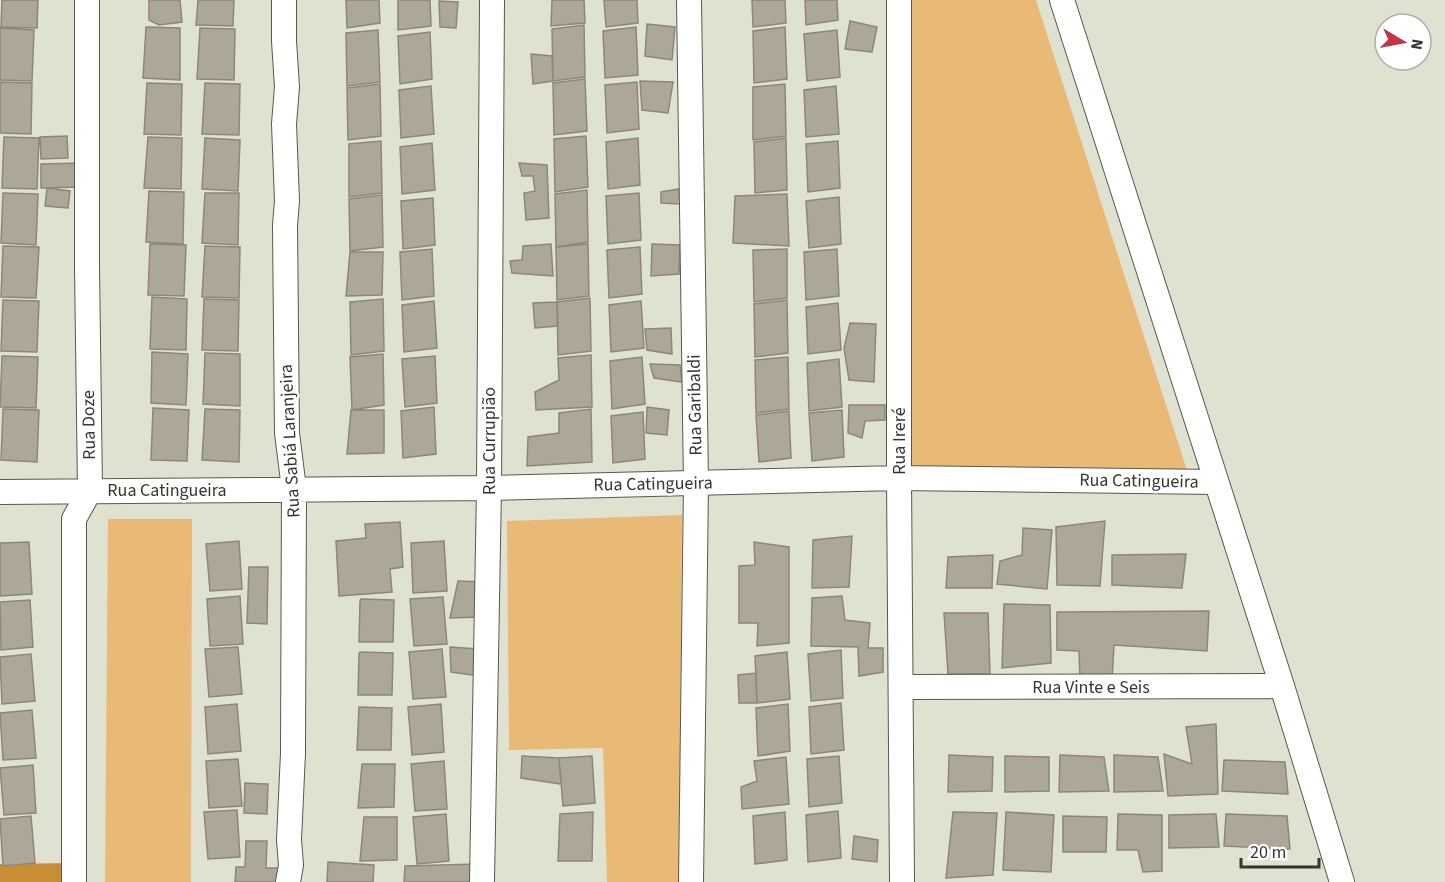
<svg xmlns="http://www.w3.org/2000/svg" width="1445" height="882" font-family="'Source Sans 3',sans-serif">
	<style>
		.green { fill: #e9b976 }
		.forest { fill: #c78e35 }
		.building { fill: #aca798; stroke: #8c8778; stroke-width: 1.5 }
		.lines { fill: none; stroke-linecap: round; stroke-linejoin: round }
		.minor-casing { stroke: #58594b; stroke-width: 26 }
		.minor { stroke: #fff; stroke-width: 24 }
		.labels { text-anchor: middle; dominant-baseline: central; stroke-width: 5; stroke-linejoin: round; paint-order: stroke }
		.street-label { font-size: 18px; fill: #35352f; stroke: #fff }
	</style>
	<rect width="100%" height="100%" fill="#e0e2d1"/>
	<path class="green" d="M905,0H1036L1192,486L910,485Z
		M682,515L679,882H607L603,748L509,750L507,521Z
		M108,519H192L191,882H105Z"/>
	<path class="forest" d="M74,863V882H0V864Z"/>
	<path class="building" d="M2,0H38L37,28L1,27Z
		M149,0H180L182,22L159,25L149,20Z
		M198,0H234L233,26L196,25Z
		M346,0H379L380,23L347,28Z
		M398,0H430L431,26L398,30Z
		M552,0H584L585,23L551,26Z
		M604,0H637L638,23L606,27Z
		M752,0H785L786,23L753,27Z
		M805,0H837L838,20L806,25Z
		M439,1L458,2L456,28L440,27Z
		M850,21L877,27L872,52L845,49Z
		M647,24L675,27L672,60L645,56Z
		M584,25L585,77L553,81L552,29Z
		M146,27L180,28V80L143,78Z
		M636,27L638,75L605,78L603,31Z
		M785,27L787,79L754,83L753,31Z
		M0,28L34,30L32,81L0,80Z
		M200,28L235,29L234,80L197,79Z
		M378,30L380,82L347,86L346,33Z
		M837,30L840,77L807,81L804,34Z
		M430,32L432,79L400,84L398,36Z
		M531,54L552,56L553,81L533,84Z
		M585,79L587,131L554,135L553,83Z
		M640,81L673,82L668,113L642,110Z
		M0,82L32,83L31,134L0,133Z
		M637,82L639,129L607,133L605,85Z
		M147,83L182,84L181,135L144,134Z
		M205,83L240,84L239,135L202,134Z
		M380,84L381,136L348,140L347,88Z
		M785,84L786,136L753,140V87Z
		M431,86L434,134L401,138L399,90Z
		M836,86L839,134L806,137L804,90Z
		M67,136L68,158L41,159L40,137Z
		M586,136L588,187L555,192L554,139Z
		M4,137L39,138L37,189L2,188Z
		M148,137L182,138L181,189L144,188Z
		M205,138L240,140L238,191L202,189Z
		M638,138L640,185L608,189L606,142Z
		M786,138L787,190L755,193L754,142Z
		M381,141L382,193L349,197V144Z
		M838,141L840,188L808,192L806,144Z
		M432,143L435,190L402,194L400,147Z
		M80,163V187L41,188V164Z
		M519,163L547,165L549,218L526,220L524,193L535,191L533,176H522Z
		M47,188L70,191L68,208L45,206Z
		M679,189L680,204L661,203V192Z
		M587,190L588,242L556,247L555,194Z
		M149,191L184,192L183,244L146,242Z
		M3,193L38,194L36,245L1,243Z
		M205,193H239L238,245L202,243Z
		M639,193L641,240L608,244L606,196Z
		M787,194L789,246L733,243L735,196Z
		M382,195L383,247L350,251L349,199Z
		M839,197L841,244L809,248L806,201Z
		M433,198L435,245L403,249L401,201Z
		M150,244L186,245L184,296L148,295Z
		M551,244L553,276L512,273L510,261L522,260L523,246Z
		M588,244L589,296L557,300L556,247Z
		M652,244L680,245L679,274L651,276Z
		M3,246L39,247L36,298L1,297Z
		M205,246L240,247L239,298L202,297Z
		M640,247L642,294L609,298L607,250Z
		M432,249L434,296L402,300L400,252Z
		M787,249V298L754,302L753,250Z
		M837,249L839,296L806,300L804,252Z
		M350,252H383L382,295L346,296Z
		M152,297L187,299L186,350L150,349Z
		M590,298L591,351L558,355L557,302Z
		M204,299L239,300L238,351L202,350Z
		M383,299L384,351L351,355L350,302Z
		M3,300L39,301L37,352L1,351Z
		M787,300L788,353L755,357L754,304Z
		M434,301L437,348L404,352L402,305Z
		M641,301L644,348L611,352L609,305Z
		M557,302L558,326L535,328L533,303Z
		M838,303L841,350L808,354L806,307Z
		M850,323L876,324L874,382L849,380L844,348Z
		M671,328L672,354L647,350L645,329Z
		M152,352L188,354L186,405L151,403Z
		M205,353L240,354V406L203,404Z
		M383,354L384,405L352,410L350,357Z
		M591,355L592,407L536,410L535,392L559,380L558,358Z
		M2,356L38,357L36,408L0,407Z
		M435,356L437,403L405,407L402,359Z
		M642,357L645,404L612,409L610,361Z
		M788,357L789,409L756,413L755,360Z
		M839,359L842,407L809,411L807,363Z
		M650,364L680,365L682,382L654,378Z
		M849,405H885V420L865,421L862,438L848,433Z
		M434,407L436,454L403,458L401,411Z
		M647,407L669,410L667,435L646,433Z
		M153,408L189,410L187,461L151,460Z
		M3,409L39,410L37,462L1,460Z
		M205,409L240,410L239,462L202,460Z
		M591,409L592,462L527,466L528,437L559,433V413Z
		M351,410H384V453L347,454Z
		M842,410L844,457L812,461L809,413Z
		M789,411L791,458L759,462L756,415Z
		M643,412L645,459L613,463L611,416Z
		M1105,521L1100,586L1057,585L1056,527Z
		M400,522L403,567L390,569L392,592L339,596L336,541L366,538L365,524Z
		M1023,528L1052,530L1047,589L997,584L1000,561L1022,555Z
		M852,536L849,587L812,588L813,540Z
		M239,541L242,589L210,591L206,544Z
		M444,541L447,591L413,593L411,543Z
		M29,542L32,594L0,596V543Z
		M754,542L789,547V643L757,646L758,623H739V566L755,565Z
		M1186,554L1182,588L1112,585V555Z
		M993,555L992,588H946L948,557Z
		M249,567H268L267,624L247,623Z
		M458,581L481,582L479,617L450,618Z
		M240,596L243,644L210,646L207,599Z
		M842,596L845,620L870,623L868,648H883V672L859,676L858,647L811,646L812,598Z
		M443,597L447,644L414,646L410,599Z
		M361,599L394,600L393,642H359L360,601Z
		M30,600L33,647L1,650L0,602Z
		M1004,604L1050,605L1051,663L1002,668Z
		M1209,611L1207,651L1114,645L1112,681L1080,682L1079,651L1057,650V612Z
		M944,613H988L990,674H948Z
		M238,647L242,694L209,697L205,649Z
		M450,647L478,649L479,676L451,672Z
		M442,649L446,697L413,699L409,652Z
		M841,650L843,698L811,701L808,654Z
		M360,652L393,653L392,695H358L359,654Z
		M787,652L790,699L757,703L755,656Z
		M31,654L35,701L2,704L0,657Z
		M756,673L757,703H739L738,675Z
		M841,703L844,750L811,754L809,707Z
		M237,704L241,751L208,754L205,707Z
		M441,704L444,752L412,755L408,707Z
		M788,704L790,751L758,756L756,708Z
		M359,707L392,708L391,750H357Z
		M32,710L36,758L3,760L0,713Z
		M1216,724L1218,794L1168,796L1164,754L1192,764L1186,727Z
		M949,755L993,757L992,791L948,792Z
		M1060,755L1104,757L1109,791L1059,792Z
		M1114,755L1158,757L1163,791L1114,792Z
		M522,756L559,758L561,784L521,778Z
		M592,756L595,803L563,806L559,758Z
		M839,756L842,803L809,807L807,759Z
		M1005,756L1049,757V791L1005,792Z
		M786,757L789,804L742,809L741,787L757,781L754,761Z
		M238,759L242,806L209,808L206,761Z
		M1224,760L1285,762L1288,794L1222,791Z
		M444,761L447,809L415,811L411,764Z
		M362,764H395L394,807L358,808Z
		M33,765L36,813L4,815L0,768Z
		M245,783L268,784L267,814L244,813Z
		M237,810L240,857L208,859L204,812Z
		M838,811L841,858L808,862L806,815Z
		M593,812L592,861H558L560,814Z
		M785,812L787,860L755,864L753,816Z
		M953,812L997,813L993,875L946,878Z
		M1006,812L1054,815L1051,872L1003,870Z
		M446,814L449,861L417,864L413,817Z
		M1118,814L1162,815V871L1143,872L1138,850H1117Z
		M1216,814L1219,847L1169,848V815Z
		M1226,814L1287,816L1290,849L1224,846Z
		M31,816L35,863L3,866L0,819Z
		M1063,816L1107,817L1106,852H1063Z
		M364,817H397V860L360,861Z
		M854,836L878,840L877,862L852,859Z
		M246,841H267L266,868H281V882H235L236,867H245Z
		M328,862L374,865L373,882H327Z
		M477,864L478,882H404L405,866Z"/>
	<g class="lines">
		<g class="minor-casing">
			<path id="minor" d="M284,0V41L287,87L284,124L287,201L285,225L287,433L294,489L293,753L289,840L291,865L288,882
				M689,0L696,483L691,882
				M899,0V478L902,882
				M1062,0L1282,686L1342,882
				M0,492L489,488L899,478L1216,482
				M901,687L1282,686
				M74,882V519L90,490L87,267V0
				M482,882L489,488L492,0"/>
		</g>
		<use href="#minor" class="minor"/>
	</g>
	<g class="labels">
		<g class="street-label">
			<text transform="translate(695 405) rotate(-91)">Rua Garibaldi</text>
			<text transform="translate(89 425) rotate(-91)">Rua Doze</text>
			<text transform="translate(290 441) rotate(-93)">Rua Sabiá Laranjeira</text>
			<text transform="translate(489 441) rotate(-90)">Rua Currupião</text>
			<text transform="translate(899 441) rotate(-90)">Rua Ireré</text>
			<text transform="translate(1139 481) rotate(1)">Rua Catingueira</text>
			<text transform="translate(653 484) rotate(-1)">Rua Catingueira</text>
			<text x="167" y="490">Rua Catingueira</text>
			<text x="1091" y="687">Rua Vinte e Seis</text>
		</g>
	</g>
	<g transform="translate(1403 42) rotate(100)"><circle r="28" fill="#ffffff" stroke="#aeaeac" stroke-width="1.5"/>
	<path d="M0-4.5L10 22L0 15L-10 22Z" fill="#c43446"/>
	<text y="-9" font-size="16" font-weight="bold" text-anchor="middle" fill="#35352f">N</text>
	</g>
	<path d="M1241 858v9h78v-9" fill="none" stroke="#35352f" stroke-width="3"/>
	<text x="1250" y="858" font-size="18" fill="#35352f" stroke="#ffffff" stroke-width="4.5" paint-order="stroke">20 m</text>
</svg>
